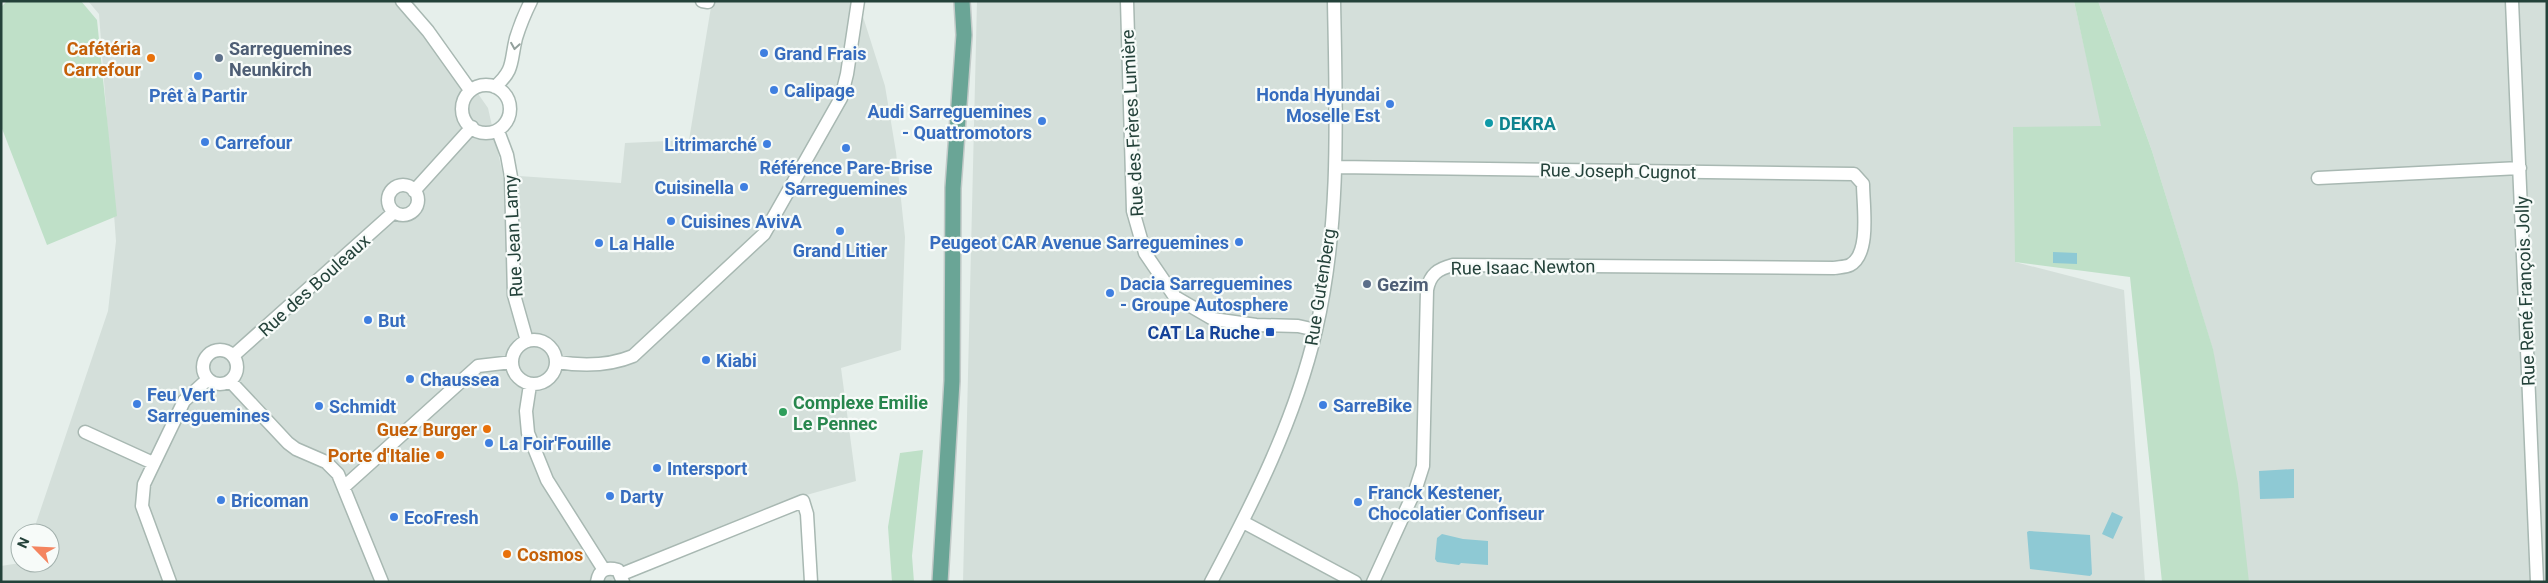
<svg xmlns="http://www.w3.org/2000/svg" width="2548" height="583" font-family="Roboto,sans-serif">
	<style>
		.built { fill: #d4dfda }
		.green { fill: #bfe0c8 }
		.water { fill: #8ec9d4 }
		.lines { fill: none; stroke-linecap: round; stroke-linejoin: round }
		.minor-casing { stroke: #a8b8b2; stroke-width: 15 }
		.major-casing { stroke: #c2cac8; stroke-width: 18 }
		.minor { stroke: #fff; stroke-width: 12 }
		.major { stroke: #6aa596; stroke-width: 15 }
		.oneway { stroke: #92a09c }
		.shop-dot { fill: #3f7fe0; stroke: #f7fbf9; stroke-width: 2 }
		.food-dot { fill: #e8710a; stroke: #f7fbf9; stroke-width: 2 }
		.service-dot { fill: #5c6f8a; stroke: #f7fbf9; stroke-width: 2 }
		.culture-dot { fill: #0f9aa8; stroke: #f7fbf9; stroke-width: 2 }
		.transit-dot { fill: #1a4fb4; stroke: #f7fbf9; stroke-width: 2 }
		.leisure-dot { fill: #2e9e5b; stroke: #f7fbf9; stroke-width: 2 }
		.labels { text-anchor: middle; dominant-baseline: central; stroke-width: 4.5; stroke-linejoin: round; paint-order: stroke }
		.food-label { font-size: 18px; font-weight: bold; fill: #c56008; stroke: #f7fbf9; text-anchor: end }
		.service-label { font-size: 18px; font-weight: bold; fill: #4e5e75; stroke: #f7fbf9; text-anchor: start }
		.shop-label { font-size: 18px; font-weight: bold; fill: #366cbe; stroke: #f7fbf9; text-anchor: start }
		.street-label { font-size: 18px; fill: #24423a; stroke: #f7fbf9 }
		.culture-label { font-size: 18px; font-weight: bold; fill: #0d838f; stroke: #f7fbf9; text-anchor: start }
		.transit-label { font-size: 18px; font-weight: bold; fill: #164399; stroke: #f7fbf9; text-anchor: end }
		.leisure-label { font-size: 18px; font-weight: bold; fill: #27864d; stroke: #f7fbf9; text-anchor: start }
	</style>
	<rect width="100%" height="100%" fill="#e6efeb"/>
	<path class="built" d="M88,1H413L488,108L503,175L621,183L625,143L689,140L712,1H858L885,86L896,152L905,237L901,350L841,368L856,481L803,496L608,582H1V566L20,563H50V533H35L34,529L108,311L116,241L99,14Z
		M977,1H2074L2102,126L2015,262L2124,290L2145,582H963Z
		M2098,1H2547V582H2231L2213,350L2152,151Z"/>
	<path class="green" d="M7,1H81L97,20L117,216L47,245L1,126V7Z
		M2074,1H2098L2152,151L2213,349L2238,484L2249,582H2162L2130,277L2015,262L2013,127L2101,126Z
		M923,450L912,556L914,582H892L888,527L900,453Z"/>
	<path class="water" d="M2053,252L2077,253V264L2053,263Z
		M2294,469V498L2260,499L2259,471Z
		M2112,512L2123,517L2113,539L2102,534Z
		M2029,531L2090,535L2092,574L2090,576L2030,569L2027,532Z
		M1442,534L1463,539L1488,541V565L1461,563L1459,565L1437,562L1435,559L1437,538Z"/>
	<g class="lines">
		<g class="minor-casing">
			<path id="minor" d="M402,1L428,31L470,90
				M702,1L708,2
				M1127,1L1133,211L1145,253L1175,297L1213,319L1256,325L1298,326L1316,330
				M2512,1L2537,582
				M462 109a24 24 0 1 1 48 0a24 24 0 1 1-48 0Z
				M495,87C515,69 510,62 516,38C520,25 525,13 531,1
				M498,131L507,155L511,177L514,295L527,341
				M1336,167L1854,174L1863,184C1863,205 1871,254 1850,265C1846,267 1839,267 1834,268L1453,265C1438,269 1430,274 1427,290L1423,466L1416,488L1373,582
				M2318,178L2520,168
				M388 200a15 15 0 1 1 30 0a15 15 0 1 1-30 0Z
				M414,191L472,127
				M512 362a22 22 0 1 1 44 0a22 22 0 1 1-44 0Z
				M203 367a17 17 0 1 1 34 0a17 17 0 1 1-34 0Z
				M233,356L394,212
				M557,362C582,366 609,366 633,356L764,234L841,98L847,74L858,1
				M230,381L288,443L296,449L326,462L338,474L382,582
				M530,385L526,411L528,433L547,480L604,570
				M85,432L153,463
				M345,486L478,366L512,362
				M1243,522L1355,582
				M622,574L803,501L807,514L811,582
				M170,582L142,506L144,484L184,401L208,379
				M597,582C599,569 607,567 618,570L623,582
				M1211,582C1254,501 1295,420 1316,330C1341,223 1336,111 1334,1"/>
		</g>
		<g class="major-casing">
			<path id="major" d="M940,582L952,381L953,188L964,35L962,1"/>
		</g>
		<use href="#minor" class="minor"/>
		<use href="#major" class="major"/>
	</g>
	<defs><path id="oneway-chevron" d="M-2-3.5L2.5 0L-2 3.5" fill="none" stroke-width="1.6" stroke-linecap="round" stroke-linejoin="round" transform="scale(1.25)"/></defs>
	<use class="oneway" href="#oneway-chevron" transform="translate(515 46) rotate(99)"/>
	<g class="shop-dot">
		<circle cx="764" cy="53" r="5"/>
		<circle cx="198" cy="76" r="5"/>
		<circle cx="774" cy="90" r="5"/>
		<circle cx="1390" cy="104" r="5"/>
		<circle cx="1042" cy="121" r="5"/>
		<circle cx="205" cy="142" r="5"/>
		<circle cx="767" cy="144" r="5"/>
		<circle cx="846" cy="148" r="5"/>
		<circle cx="744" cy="187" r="5"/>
		<circle cx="671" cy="221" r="5"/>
		<circle cx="840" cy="231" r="5"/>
		<circle cx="1239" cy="242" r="5"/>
		<circle cx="599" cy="243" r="5"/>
		<circle cx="1110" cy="293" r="5"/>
		<circle cx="368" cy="320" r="5"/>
		<circle cx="706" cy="360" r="5"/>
		<circle cx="410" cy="379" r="5"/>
		<circle cx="137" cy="404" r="5"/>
		<circle cx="1323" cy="405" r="5"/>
		<circle cx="319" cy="406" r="5"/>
		<circle cx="489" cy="443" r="5"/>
		<circle cx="657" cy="468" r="5"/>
		<circle cx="610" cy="496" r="5"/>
		<circle cx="221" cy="500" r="5"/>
		<circle cx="1358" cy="502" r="5"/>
		<circle cx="394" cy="517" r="5"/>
	</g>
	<g class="food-dot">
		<circle cx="151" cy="58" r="5"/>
		<circle cx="487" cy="429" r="5"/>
		<circle cx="440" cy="455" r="5"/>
		<circle cx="507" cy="554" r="5"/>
	</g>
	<g class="service-dot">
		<circle cx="219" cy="58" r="5"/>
		<circle cx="1367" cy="284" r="5"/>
	</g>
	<circle class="culture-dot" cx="1489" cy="123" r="5"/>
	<rect class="transit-dot" x="1265" y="327" width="10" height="10" rx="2.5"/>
	<circle class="leisure-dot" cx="783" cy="412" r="5"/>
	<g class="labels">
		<g class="food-label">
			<text x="141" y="48">Cafétéria<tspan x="141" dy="21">Carrefour</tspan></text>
			<text x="477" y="429">Guez Burger</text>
			<text x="430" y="455">Porte d'Italie</text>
			<text x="517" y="554" text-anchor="start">Cosmos</text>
		</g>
		<g class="service-label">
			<text x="229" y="48">Sarreguemines<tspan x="229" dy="21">Neunkirch</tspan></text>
			<text x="1377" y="284">Gezim</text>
		</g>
		<g class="shop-label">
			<text x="774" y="53">Grand Frais</text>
			<text x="784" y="90">Calipage</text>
			<text x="1380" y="94" text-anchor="end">Honda Hyundai<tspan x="1380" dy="21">Moselle Est</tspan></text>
			<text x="198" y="95" text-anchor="middle">Prêt à Partir</text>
			<text x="1032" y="111" text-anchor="end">Audi Sarreguemines<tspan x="1032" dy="21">- Quattromotors</tspan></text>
			<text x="215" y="142">Carrefour</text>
			<text x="757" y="144" text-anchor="end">Litrimarché</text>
			<text x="846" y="167" text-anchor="middle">Référence Pare-Brise<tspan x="846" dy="21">Sarreguemines</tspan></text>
			<text x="734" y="187" text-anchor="end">Cuisinella</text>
			<text x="681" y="221">Cuisines AvivA</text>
			<text x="1229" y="242" text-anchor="end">Peugeot CAR Avenue Sarreguemines</text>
			<text x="609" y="243">La Halle</text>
			<text x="840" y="250" text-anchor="middle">Grand Litier</text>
			<text x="1120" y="283">Dacia Sarreguemines<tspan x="1120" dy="21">- Groupe Autosphere</tspan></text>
			<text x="378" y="320">But</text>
			<text x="716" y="360">Kiabi</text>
			<text x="420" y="379">Chaussea</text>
			<text x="147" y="394">Feu Vert<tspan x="147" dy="21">Sarreguemines</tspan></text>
			<text x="1333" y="405">SarreBike</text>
			<text x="329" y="406">Schmidt</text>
			<text x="499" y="443">La Foir'Fouille</text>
			<text x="667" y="468">Intersport</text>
			<text x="1368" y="492">Franck Kestener,<tspan x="1368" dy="21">Chocolatier Confiseur</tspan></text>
			<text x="620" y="496">Darty</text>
			<text x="231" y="500">Bricoman</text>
			<text x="404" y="517">EcoFresh</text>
		</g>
		<g class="street-label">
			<text transform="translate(1132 123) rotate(-93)">Rue des Frères Lumière</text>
			<text transform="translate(1618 171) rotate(1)">Rue Joseph Cugnot</text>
			<text transform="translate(513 236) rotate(-93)">Rue Jean Lamy</text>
			<text transform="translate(1523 267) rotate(-1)">Rue Isaac Newton</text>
			<text transform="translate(314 285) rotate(-42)">Rue des Bouleaux</text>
			<text transform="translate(1320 287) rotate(-81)">Rue Gutenberg</text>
			<text transform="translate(2525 291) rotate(-92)">Rue René François Jolly</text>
		</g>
		<g class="culture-label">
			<text x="1499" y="123">DEKRA</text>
		</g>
		<g class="transit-label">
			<text x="1260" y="332">CAT La Ruche</text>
		</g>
		<g class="leisure-label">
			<text x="793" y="402">Complexe Emilie<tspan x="793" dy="21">Le Pennec</tspan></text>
		</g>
	</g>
	<rect width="2548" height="583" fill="none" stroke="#24423a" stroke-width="5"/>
	<g transform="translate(35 548) rotate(294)"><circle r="24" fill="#f7fbf9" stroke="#a3b1ad"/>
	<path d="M0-4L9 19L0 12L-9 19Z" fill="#f4845f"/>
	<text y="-8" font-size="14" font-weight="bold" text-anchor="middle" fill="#24423a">N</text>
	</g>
</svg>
